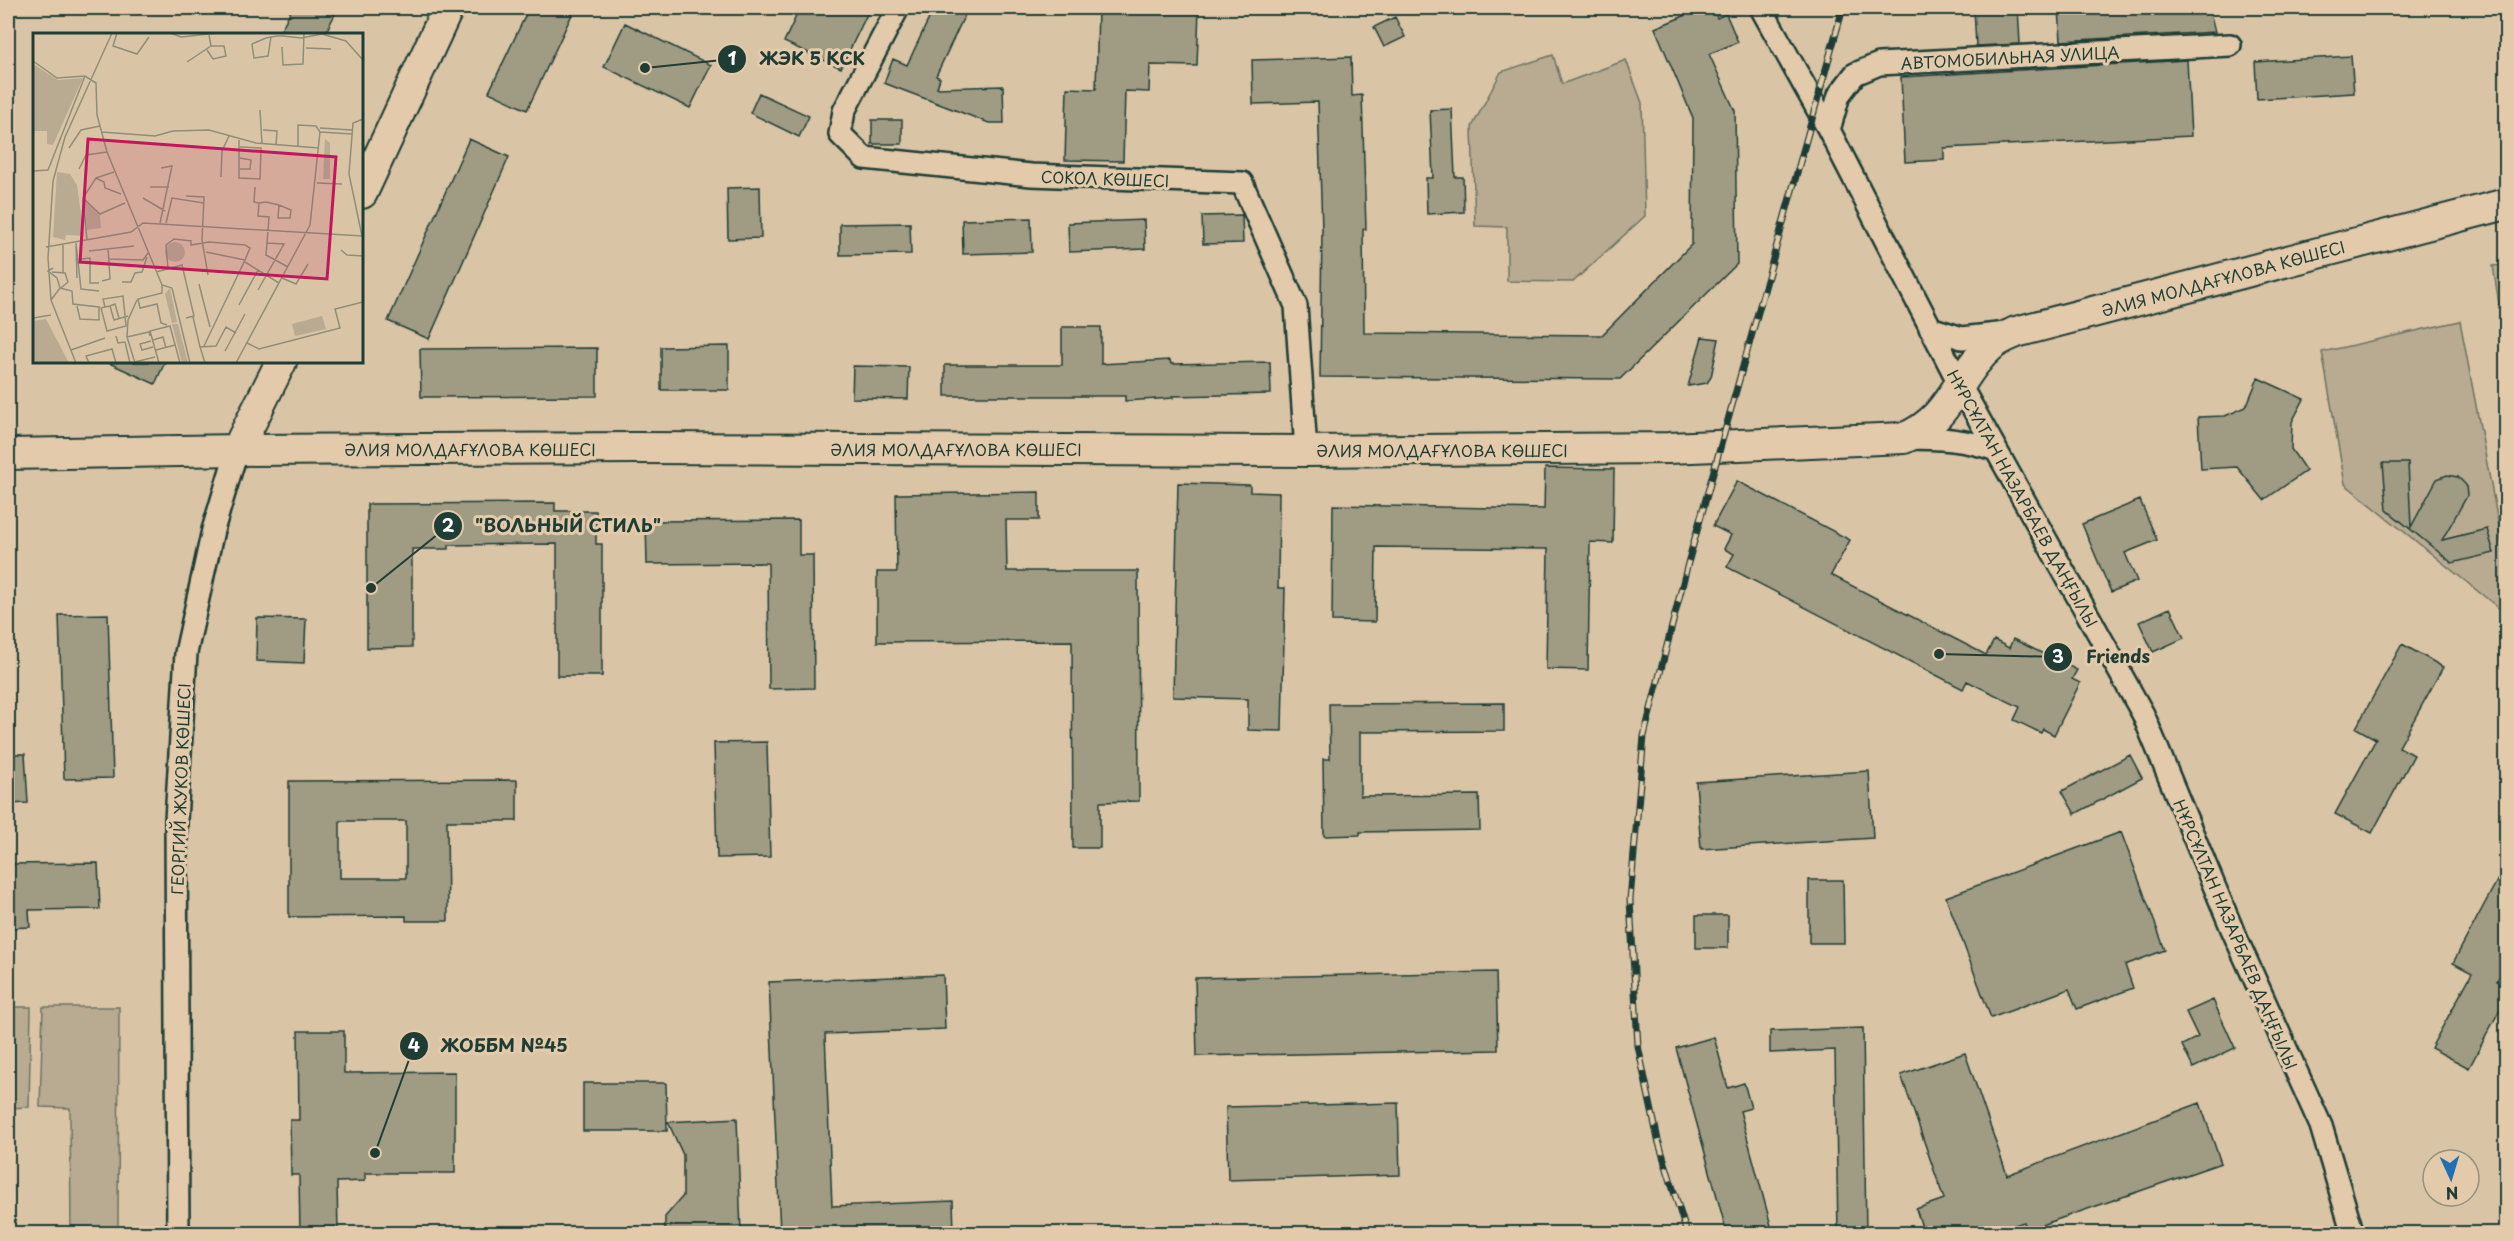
<svg xmlns="http://www.w3.org/2000/svg" width="2514" height="1241" font-family="'Playpen Sans',sans-serif">
	<style>
		.green { fill: #b8ab91; stroke: #6c7462; stroke-width: 1.5 }
		.building { fill: #a09b83; stroke: #1f3d34; stroke-width: 1.5; fill-rule: evenodd }
		.lines { fill: none; stroke-linecap: round; stroke-linejoin: round }
		.street-casing { stroke: #1f3d34; stroke-width: 26 }
		.secondary-casing { stroke: #1f3d34; stroke-width: 34 }
		.street { stroke: #e2caab; stroke-width: 21 }
		.secondary { stroke: #e2caab; stroke-width: 30 }
		.rail-casing { stroke: #1f3d34; stroke-width: 7 }
		.rail { stroke: #e2caab; stroke-width: 4.5; stroke-dasharray: 14; stroke-linecap: butt }
		.labels { text-anchor: middle; dominant-baseline: central; stroke-width: 6; stroke-linejoin: round; paint-order: stroke }
		.street-label { font-size: 16px; fill: #1f3d34; stroke: #e2caab }
		.inset-road { fill: none; stroke: #8f8e78; stroke-width: 1.5 }
		.view { fill: #c2185b; fill-opacity: 0.15; stroke: #c2185b; stroke-width: 3 }
		.inset-edge { fill: none; stroke: #1f3d34; stroke-width: 3 }
		.leader { fill: none; stroke: #1f3d34; stroke-width: 2 }
		.callout-dot { fill: #1f3d34; stroke: #e2caab; stroke-width: 2 }
		.mark-label { font-size: 18px; text-anchor: middle; font-weight: bold; fill: #fff }
		.callout-label { font-size: 18px; text-anchor: middle; font-weight: bold; fill: #1f3d34; stroke: #e2caab; stroke-width: 6; stroke-linejoin: round; paint-order: stroke }
	</style>
	<rect width="100%" height="100%" fill="#dac4a6"/>
	<filter id="ink" filterUnits="userSpaceOnUse"><feTurbulence type="fractalNoise" baseFrequency=".0167" numOctaves="2"/><feDisplacementMap in="SourceGraphic" scale="12" xChannelSelector="R" yChannelSelector="G"/><feConvolveMatrix kernelMatrix="1 2 1 2 8 2 1 2 1" color-interpolation-filters="sRGB"/></filter>
	<g filter="url(#ink)">
		<path class="green" d="M1553,55L1562,84L1626,60L1642,103L1645,216L1573,282L1507,281V227L1475,226L1472,127L1501,72Z
			M2506,265V349L2493,266Z
			M2460,321L2506,564V614L2345,484L2322,352Z
			M8,1007H31L29,1107L8,1108Z
			M43,1007H119L118,1233H71L70,1108L40,1107Z"/>
		<path class="building" d="M292,8H338L325,34H279Z
			M529,8H575L527,110L489,92Z
			M800,8H870L841,68L784,42Z
			M934,8H968L936,76L940,78L937,88L1003,86L1004,123H989L884,83L893,59L907,65Z
			M1098,8H1199L1197,66L1150,65L1149,92L1125,91L1123,161L1065,160L1067,88L1096,89Z
			M1680,8H1712L1717,18L1726,14L1738,42L1709,54L1735,111L1737,264L1620,379L1320,377L1322,230L1318,102L1253,104L1252,60L1351,57L1352,96L1362,95L1366,229H1363L1364,333L1602,335L1692,244L1693,118L1655,28L1684,16Z
			M1974,8H2018L2020,44L1976,46Z
			M2059,8H2209L2215,32L2061,41Z
			M1395,17L1405,37L1384,47L1374,27Z
			M625,23L711,65L690,108L604,67Z
			M2351,56L2354,93L2257,99L2255,62Z
			M2187,60L2191,136L1944,148V160L1905,162L1901,77Z
			M759,93L809,116L799,137L750,113Z
			M1452,109L1455,177H1463L1464,212L1427,214L1426,178H1433L1430,110Z
			M872,120H902V144H872Z
			M469,139L509,157L429,339L388,321Z
			M760,187L761,238L728,239L727,188Z
			M1242,215L1243,243L1203,244L1202,216Z
			M1031,218L1032,252L963,254L962,220Z
			M1144,220L1145,249L1069,252L1068,223Z
			M910,223L911,254L840,255V224Z
			M1062,327H1101V364L1170,360L1171,364L1270,362L1271,394L1172,396L1173,398L1125,401V396H945V365H1062Z
			M1702,337L1719,339L1711,377L1707,383L1688,386Z
			M729,346V390H661V347Z
			M597,348V396L421,397L420,349Z
			M107,362H165L155,384Z
			M853,366L909,367L908,399L852,398Z
			M2258,378L2304,399L2292,422L2291,449L2306,471L2264,500L2237,467L2201,469L2198,417L2225,416L2246,407Z
			M2383,463H2408L2411,527L2437,479L2447,475L2458,477L2466,485L2467,496L2442,540L2487,529L2494,553L2452,563L2387,510Z
			M1545,468L1614,469L1613,543L1590,542L1588,670L1546,669L1548,549L1376,547L1375,622L1332,621L1333,505L1544,509Z
			M1737,481L1850,540L1831,575L1986,655L1994,640L2009,648L2013,639L2077,670L2072,679L2080,683L2054,735L2043,729L2041,733L2014,720L2020,707L1967,681L1963,689L1727,567L1734,554L1724,549L1731,535L1713,526Z
			M1178,483L1250,485V492L1279,493L1278,588H1285L1282,731L1248,730V699L1173,697Z
			M1039,492V520H1006L1007,571H1138L1139,801L1100,802V848H1073L1072,641L877,642V572H897L896,494Z
			M2140,500L2157,540L2125,553L2137,581L2111,592L2082,524Z
			M555,503V511H596V544H602V676H557V544L449,545V549H412V647L367,648V504Z
			M799,520V555H813L814,688L769,689L768,563L647,564L646,521Z
			M2170,608L2184,638L2153,652L2139,622Z
			M108,614L113,778L64,779L59,615Z
			M257,618L306,619L304,663L256,661Z
			M2402,644L2443,667L2399,747L2414,755L2372,833L2335,814L2376,739L2356,728Z
			M1504,703V731L1360,732V796L1479,795L1480,830L1360,832V835L1324,836L1323,759H1330L1329,704Z
			M767,742L770,857L717,858L714,743Z
			M8,754H25L28,803L8,804Z
			M2130,755L2142,778L2075,814L2062,791Z
			M1869,771L1873,838L1701,849L1696,782Z
			M517,780V821H447L448,921H406V916L289,917V781ZM340,821H406V878H340Z
			M2121,832L2165,950L2125,965L2133,988L2077,1009L2069,989L1991,1018L1946,897Z
			M98,863L100,909L29,910L30,927L8,928V864Z
			M2506,864V963L2497,981L2506,986V998L2469,1068L2431,1048L2472,973L2453,963Z
			M1809,880H1843L1844,943H1809Z
			M1696,915H1728V948H1696Z
			M1496,972L1498,1050L1197,1056L1195,978Z
			M943,975L945,1029L825,1034L832,1206L953,1201L954,1233H780L769,982Z
			M2213,1000L2235,1048L2193,1068L2182,1045L2198,1037L2186,1012Z
			M1863,1028L1866,1233H1838L1835,1050L1770,1053V1031Z
			M298,1031H344V1073L455,1072V1173H365V1181L337,1182L338,1233H300L299,1175H291L290,1120H299Z
			M1714,1037L1728,1088L1744,1083L1751,1108L1740,1111L1773,1233H1727L1676,1048Z
			M1965,1053L2007,1175L2200,1103L2221,1163L2027,1230L2024,1222L1991,1233H1924L1916,1209L1944,1199L1901,1075Z
			M583,1083H666L667,1131H583Z
			M1398,1103L1400,1175L1228,1180L1226,1107Z
			M737,1118L741,1233H665V1217L683,1196V1155L668,1122Z"/>
		<g class="lines">
			<g class="street-casing">
				<path id="street" d="M898,8L844,111L840,134L864,158L1031,175L1242,183L1296,306L1306,451
					M1761,8L1829,130L1960,385L2143,714L2232,929L2321,1126L2353,1234
					M1829,130L1839,95L1855,74L1879,64L2230,45
					M1930,328L1962,338L2007,333
					M1905,438C1937,438 1965,439 1996,450
					M178,1234L176,820L186,653L213,530L237,450"/>
			</g>
			<g class="secondary-casing">
				<path id="secondary" d="M362,193L448,8
					M237,450L281,362
					M8,454L237,450L634,448L1306,451L1668,448L1904,438C1952,419 1957,374 1992,345C1999,339 2008,336 2016,332L2506,204"/>
			</g>
			<use href="#street" class="street"/>
			<use href="#secondary" class="secondary"/>
			<g class="rail-casing">
				<path id="rail" d="M1687,1234L1658,1140L1638,1046L1630,900L1644,736L1688,563L1843,8"/>
			</g>
			<use href="#rail" class="rail"/>
		</g>
	</g>
	<g class="labels">
		<g class="street-label">
			<text transform="translate(2010 57) rotate(-3)">АВТОМОБИЛЬНАЯ УЛИЦА</text>
			<text transform="translate(1105 178) rotate(2)">СОКОЛ КӨШЕСІ</text>
			<text transform="translate(2223 278) rotate(-15)">ӘЛИЯ МОЛДАҒҰЛОВА КӨШЕСІ</text>
			<text x="470" y="449">ӘЛИЯ МОЛДАҒҰЛОВА КӨШЕСІ</text>
			<text x="956" y="449">ӘЛИЯ МОЛДАҒҰЛОВА КӨШЕСІ</text>
			<text x="1442" y="450">ӘЛИЯ МОЛДАҒҰЛОВА КӨШЕСІ</text>
			<text transform="translate(2023 498) rotate(61)">НҰРСҰЛТАН НАЗАРБАЕВ ДАҢҒЫЛЫ</text>
			<text transform="translate(180 789) rotate(-88)">ГЕОРГИЙ ЖУКОВ КӨШЕСІ</text>
			<text transform="translate(2236 934) rotate(67)">НҰРСҰЛТАН НАЗАРБАЕВ ДАҢҒЫЛЫ</text>
		</g>
	</g>
	<g transform="translate(33 33)">
		<rect width="330" height="330" fill="#dac4a6"/>
		<path d="M0,31L25,47L50,45L20,112L14,111V98H0ZM292,106L297,110V146H290ZM24,139L37,141L44,152L51,203L33,202L32,207L20,204ZM51,167L67,182L68,195L54,197ZM132 219a10 10 0 1 1 20 0a10 10 0 1 1-20 0ZM137,255L144,289L139,290L132,261ZM289,283L293,296L262,303L259,291ZM13,286L36,330H0V288ZM139,291H145L155,330H149Z" fill="#b8ab91"/>
		<path class="inset-road" d="M84,0L80,13L104,21L116,4M137,0L148,4L186,0M238,4L235,23L221,25L219,11L233,5L238,4L244,3H250L268,5L289,1L313,8L330,27M249,14L250,32L270,31L271,0M273,15L298,16M174,17L180,26L193,23L191,13H178M0,28L24,45L52,43L63,50L64,82L74,119L129,252L139,255L157,330M154,29L178,13L176,2M227,77L229,111M287,95L319,97M230,97L244,98L243,112M69,99L122,103L140,98L176,97L223,110L286,115M287,99L319,101M206,107V145L227,146L228,115L207,114M265,113V92L283,93L287,99M36,115L48,97L67,93M46,136L53,122L74,119M207,136H217L218,127L207,125M0,138L15,137L52,43M188,144L189,118L196,103M63,145L81,139M284,150L309,151M117,154H136M222,154L221,169L225,170M153,163L171,164L169,207L175,242M50,165L67,181L92,170M110,165L132,178M127,190L139,133L128,135M133,190L139,165L171,170M329,203L316,141L320,90L330,86M54,207L50,165L63,145L71,149L72,155L88,161M43,210L48,256L66,258M234,210L233,222L255,234M30,212V239M43,213L44,245M13,214L98,199L110,190L330,203M308,217L314,222L330,223M56,218L101,213M48,226L57,225V250H66M75,226L110,227L115,220M212,229L246,250M135,236L133,212L141,206L158,208V212L176,209L212,212L217,215L212,227M19,239L32,240L35,249L28,255M123,239L149,232L161,283L153,285M249,245L263,251L275,231M69,248L77,246L75,215M89,249H98L102,240L109,239L114,224M166,251L177,294M129,252V260L105,266L107,275L124,271L128,290L134,292M27,255L39,258L40,271L66,274V287L47,286L44,273M225,257L251,211L234,210L236,184L225,183L226,170L233,169L246,172L258,177L257,185H245L246,172M18,267L27,255L24,245L15,238L20,235M206,272L225,237M77,273L81,287L95,283M72,274L70,266L90,263L93,293L74,298L68,275L72,274L77,273L82,271L86,285M160,284L167,314M0,285L18,282M83,303L85,310L92,309L97,330M94,304L116,299L117,303M120,307L130,304L133,315M118,308L107,311L109,317L120,314M214,310L226,316L307,295L302,276L330,269M171,313L212,227L173,219M38,317L72,305M123,317L142,312M192,318L212,281M102,329L122,324M43,330L18,267L15,225L20,148L32,104L79,0M56,330L53,323L79,316L83,330M102,330L94,304L95,287L104,267M126,330L117,298L137,293L147,330M172,330L167,314L183,313L193,294L203,300M203,330L277,192L287,99"/>
		<path class="view" d="M55,106L303,124L294,246L47,229Z"/>
		<rect width="330" height="330" class="inset-edge"/>
	</g>
	<path class="leader" d="M645 68L732 59M371 588L448 526M1939 654L2058 657M375 1153L414 1046"/>
	<g class="callout-dot">
		<circle cx="645" cy="68" r="6"/>
		<circle cx="371" cy="588" r="6"/>
		<circle cx="1939" cy="654" r="6"/>
		<circle cx="375" cy="1153" r="6"/>
		<circle cx="732" cy="59" r="15"/>
		<circle cx="448" cy="526" r="15"/>
		<circle cx="2058" cy="657" r="15"/>
		<circle cx="414" cy="1046" r="15"/>
	</g>
	<g class="mark-label">
		<text x="732" y="65">1</text>
		<text x="448" y="532">2</text>
		<text x="2058" y="663">3</text>
		<text x="414" y="1052">4</text>
	</g>
	<g class="callout-label">
		<text x="812" y="65">ЖЭК 5 КСК</text>
		<text x="568" y="532">"ВОЛЬНЫЙ СТИЛЬ"</text>
		<text x="2118" y="663">Friends</text>
		<text x="504" y="1052">ЖОББМ №45</text>
	</g>
	<rect width="2514" height="1241" fill="none" stroke="#e2caab" stroke-width="30"/>
	<rect x="15" y="15" width="2484" height="1211" fill="none" stroke="#1f3d34" stroke-width="2" filter="url(#ink)"/>
	<g transform="translate(2451 1178) rotate(176)"><circle r="28" fill="#e2caab" stroke="#94927b" stroke-width="1.5"/>
	<path d="M0-4.5L10 22L0 15L-10 22Z" fill="#1f6fb2"/>
	<text y="-9" font-size="16" font-weight="bold" text-anchor="middle" fill="#1f3d34">N</text>
	</g>
</svg>
